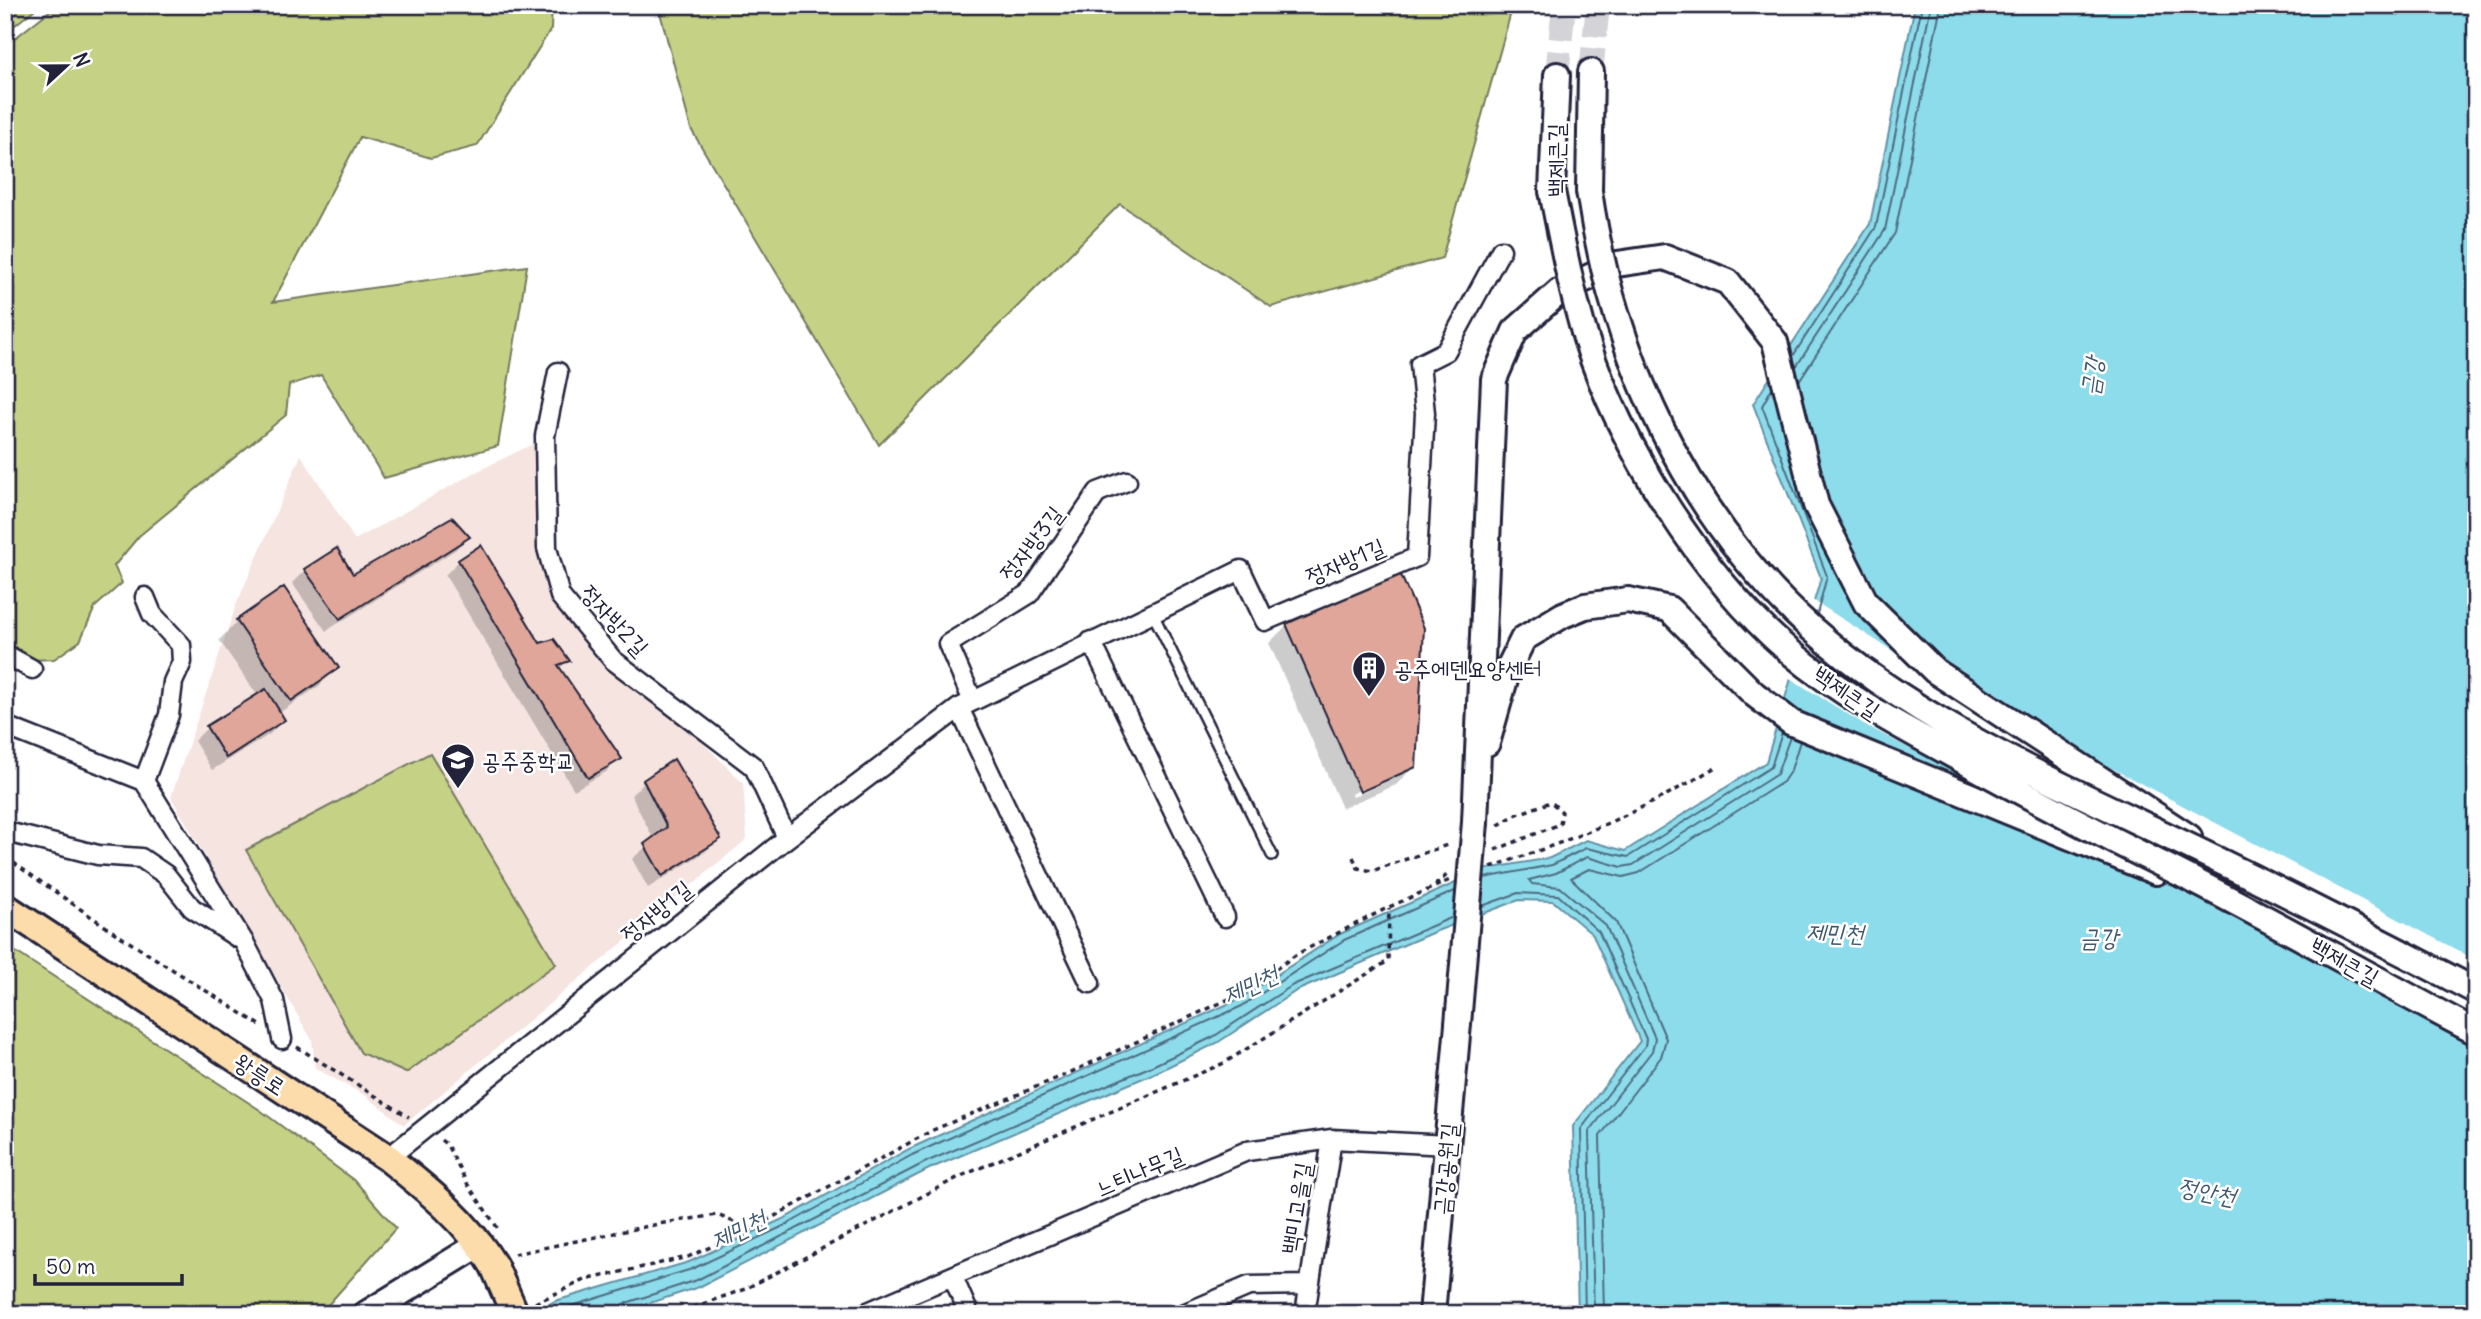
<svg xmlns="http://www.w3.org/2000/svg" width="2481" height="1319" font-family="Delius,'Poor Story',sans-serif">
	<style>
		.built { fill: #f5e4e0 }
		.green { fill: #c5d285; stroke: #747a60; stroke-width: 2 }
		.water { fill: #8ddceb; stroke: #6292a5; stroke-width: 2 }
		.pier { fill: #fff }
		.shadow { fill: #0003; fill-rule: evenodd }
		.lines { fill: none; stroke-linecap: round; stroke-linejoin: round }
		.shore { stroke: #4d6c81; stroke-width: 2 }
		.building { fill: #dfa699; stroke: #22223b; stroke-width: 2 }
		.secondary-tunnel { stroke: #d3d3d8; stroke-width: 24; stroke-dasharray: 24 12; stroke-linecap: butt }
		.service-casing { stroke: #22223b; stroke-width: 14 }
		.pedestrian-casing { stroke: #22223b; stroke-width: 18 }
		.minor-casing { stroke: #22223b; stroke-width: 23 }
		.secondary-casing { stroke: #22223b; stroke-width: 30 }
		.primary-casing { stroke: #22223b; stroke-width: 32 }
		.path { stroke: #22223b; stroke-width: 3.5; stroke-dasharray: 5 5; stroke-linecap: butt }
		.service { stroke: #fff; stroke-width: 9 }
		.pedestrian { stroke: #fff; stroke-width: 12 }
		.minor { stroke: #fff; stroke-width: 18 }
		.secondary { stroke: #fff; stroke-width: 24 }
		.primary { stroke: #fddcac; stroke-width: 26 }
		.secondary-bridge-casing { stroke: #22223b; stroke-width: 30; stroke-linecap: butt }
		.primary-bridge-casing { stroke: #22223b; stroke-width: 32; stroke-linecap: butt }
		.path-bridge { stroke: #22223b; stroke-width: 3.5; stroke-dasharray: 5 5; stroke-linecap: butt }
		.secondary-bridge { stroke: #fff; stroke-width: 24 }
		.primary-bridge { stroke: #fddcac; stroke-width: 26 }
		.labels { text-anchor: middle; dominant-baseline: central; stroke-width: 5; stroke-linejoin: round; paint-order: stroke }
		.street-label { font-size: 23px; fill: #22223b; stroke: #fff }
		.poi-label { font-size: 23px; fill: #22223b; stroke: #fff; text-anchor: start }
		.water-label { font-size: 24px; font-style: italic; fill: #425a70; stroke: #fff }
	</style>
	<rect width="100%" height="100%" fill="#fff"/>
	<filter id="ink" filterUnits="userSpaceOnUse"><feTurbulence type="fractalNoise" baseFrequency=".0143" numOctaves="2"/><feDisplacementMap in="SourceGraphic" scale="14" xChannelSelector="R" yChannelSelector="G"/><feConvolveMatrix kernelMatrix="1 2 1 2 8 2 1 2 1" color-interpolation-filters="sRGB"/></filter>
	<g filter="url(#ink)">
		<path class="built" d="M533,444L553,571L579,619L743,783L747,839L404,1125L366,1096L315,1068L312,1040L171,797L235,608L301,455L355,540L474,473Z"/>
		<path class="green" d="M5,5H40L5,33Z
			M57,5H552L551,29L477,146L431,158L360,137L273,302L527,266L498,446L384,478L321,375L289,385L286,415L139,536L114,566L122,583L95,607L80,641L54,659L5,661V46Z
			M658,5H1513L1442,258L1271,307L1120,204L879,445L691,129Z
			M430,753L556,964L406,1073L361,1053L246,850Z
			M5,945L260,1110L356,1182L396,1228L320,1314H5Z"/>
		<path class="water" d="M1915,5H2476V1314H1578L1573,1126L1640,1041L1593,935L1553,901L1519,900L1434,932L1296,991L1217,1043L1155,1073L929,1169L699,1287L616,1314H531L555,1301L689,1262L785,1218L909,1149L1239,999L1340,934L1487,869L1550,858L1586,840L1625,851L1766,762L1821,578L1753,404L1870,224Z"/>
		<path class="pier" d="M1811,599L1910,662L2476,960V1045L1867,726L1788,677Z"/>
		<path class="shadow" d="M468,536L455,550L326,631L292,583L305,570L352,576Z
			M481,548L539,645L568,660L559,669L620,759L606,772L574,790L445,575L459,561Z
			M283,589L337,668L319,686L279,713L283,720L270,734L212,770L194,741L208,727L258,696L219,640L237,622Z
			M1287,625L1414,766L1396,785L1342,808L1269,643ZM1399,773V776L1353,797L1351,794Z
			M645,782L719,839L705,852L648,888L632,859L654,840L631,795Z"/>
		<g class="lines">
			<path class="shore" d="M1793,356L1876,227L1922,5
				M1796,367L1885,230L1931,5
				M1799,381L1895,233L1941,5
				M1772,388L1762,406L1827,576L1817,614
				M1484,878L1552,865L1586,848L1628,857L1771,767L1782,733
				M1482,906L1518,893L1558,895L1599,932L1646,1039L1645,1046L1581,1129L1585,1314
				M546,1314L692,1269L788,1224L912,1155L1242,1006L1344,940L1455,891
				M618,1314L623,1304L697,1280L926,1162L1152,1066L1213,1037L1293,985L1453,917
				M1594,1314L1589,1132L1652,1051L1655,1038L1606,926L1560,887L1532,884L1529,880L1556,873L1587,857L1622,867L1633,865L1777,774L1790,737
				M1604,1314L1600,1136L1661,1057L1666,1039L1616,922L1571,878L1589,869L1623,877L1639,873L1783,782L1791,770L1800,741"/>
		</g>
		<path class="building" d="M452,517L470,537L340,619L304,569L337,548L353,574Z
			M481,545L540,643L554,639L570,661L558,665L622,759L588,778L458,560Z
			M1400,573L1424,628L1416,767L1360,792L1286,624Z
			M284,587L339,668L291,701L236,620Z
			M266,689L285,720L226,758L206,726Z
			M674,759L721,839L662,876L644,844L667,827L643,780Z"/>
		<g class="lines">
			<path class="secondary-tunnel" d="M1591,72L1598,5
				M1557,75L1564,5"/>
			<g class="service-casing">
				<path id="service" d="M1152,612L1272,855"/>
			</g>
			<g class="pedestrian-casing">
				<path id="pedestrian" d="M5,13L10,5"/>
			</g>
			<g class="minor-casing">
				<path id="minor" d="M558,372L545,436L547,548L560,596L613,660L754,767L787,838
					M1091,641L1225,917
					M5,654L32,669
					M972,699L948,644L1029,594L1098,492L1127,481
					M959,708L1090,983
					M5,726L144,781L244,942L274,1000L282,1039
					M144,781L169,715L173,682L182,662L181,645L152,614L145,597
					M7,832L98,855L141,858L166,875L192,908L238,938
					M388,1158L787,838L959,708L1241,570L1265,621L1417,557L1425,413L1420,364L1446,351L1501,250
					M953,1277L969,1314
					M863,1314L1247,1151L1332,1139L1448,1145
					M1183,1314L1249,1286L1308,1285
					M1305,1314L1332,1139"/>
			</g>
			<g class="secondary-casing">
				<path id="secondary" d="M1552,191L1557,75
					M1589,191L1591,72
					M1487,743L1507,672L1523,639L1563,615L1585,606L1628,600L1669,609L1754,694L1792,723L2156,872
					M1475,822L1494,379L1515,331L1560,291L1617,264L1665,257L1728,282L1775,342L1816,505L1866,603L1935,671L2189,837
					M366,1314L480,1244
					M1432,1314L1458,1024"/>
			</g>
			<g class="primary-casing">
				<path id="primary" d="M5,907L388,1158C428,1190 467,1221 494,1266"/>
			</g>
			<path class="path" d="M1495,850L1560,824L1562,812L1551,802L1515,815L1497,826
				M5,857L115,933L260,1025
				M1353,857L1358,868L1372,871L1450,844
				M1491,867C1571,841 1646,810 1717,766
				M1435,885L1448,874
				M297,1047L409,1117
				M441,1140L447,1145L468,1185L499,1230
				M514,1254L658,1224L717,1215L751,1229L933,1130L1067,1074L1242,993L1297,954L1389,907L1450,880
				M535,1303L585,1280L688,1257L751,1229
				M674,1314L745,1289L959,1177L1224,1063L1388,961L1389,908"/>
			<use href="#service" class="service"/>
			<use href="#pedestrian" class="pedestrian"/>
			<use href="#minor" class="minor"/>
			<use href="#secondary" class="secondary"/>
			<use href="#primary" class="primary"/>
			<g class="secondary-bridge-casing">
				<path id="secondary-bridge" d="M1552,191C1562,241 1571,290 1586,339C1620,446 1703,578 1789,651C1841,695 1903,728 1962,760C2028,796 2094,831 2161,864C2268,917 2370,977 2476,1032
					M1589,191C1613,355 1686,516 1811,628C1915,721 2051,780 2176,840C2277,888 2376,939 2476,991
					M1458,1024L1475,822"/>
			</g>
			<g class="primary-bridge-casing">
				<path id="primary-bridge" d="M494,1266L515,1314"/>
			</g>
			<path class="path-bridge" d="M537,1303L542,1314"/>
			<use href="#secondary-bridge" class="secondary-bridge"/>
			<use href="#primary-bridge" class="primary-bridge"/>
		</g>
	</g>
	<defs>
		<g id="building-pin" transform="scale(1.75)"><path d="M0 17L-7.5 6A9.5 9.5 0 1 1 7.5 6Z" fill="#22223b" stroke="#fff"/><path d="M-4-6H4V6H1V3H-1V6H-4ZM-2.5-4.3h1.7v1.8h-1.7ZM.8-4.3h1.7v1.8H.8ZM-2.5-1h1.7V.8h-1.7ZM.8-1h1.7V.8H.8Z" fill="#fff"/></g>
		<g id="school-pin" transform="scale(1.75)"><path d="M0 17L-7.5 6A9.5 9.5 0 1 1 7.5 6Z" fill="#22223b" stroke="#fff"/><path d="M0-5L7-2L0 1L-7-2ZM-4 1L0 2.5L4 1V4Q0 6-4 4Z" fill="#fff"/></g>
	</defs>
	<g fill-rule="evenodd">
		<use href="#building-pin" x="1369" y="668"/>
		<use href="#school-pin" x="458" y="760"/>
	</g>
	<g class="labels">
		<g class="street-label">
			<text transform="translate(1555 160) rotate(-90)">백제큰길</text>
			<text transform="translate(1031 543) rotate(-52)">정자방3길</text>
			<text transform="translate(1345 561) rotate(-23)">정자방1길</text>
			<text transform="translate(615 620) rotate(47)">정자방2길</text>
			<text transform="translate(1847 692) rotate(34)">백제큰길</text>
			<text transform="translate(656 911) rotate(-39)">정자방1길</text>
			<text transform="translate(2345 961) rotate(29)">백제큰길</text>
			<text transform="translate(260 1074) rotate(33)">왕릉로</text>
			<text transform="translate(1445 1169) rotate(-85)">금강공원길</text>
			<text transform="translate(1139 1171) rotate(-23)">느티나무길</text>
			<text transform="translate(1296 1208) rotate(-81)">백미고을길</text>
		</g>
		<g class="poi-label">
			<text x="1394" y="668">공주에덴요양센터</text>
			<text x="482" y="760">공주중학교</text>
		</g>
		<g class="water-label">
			<text transform="translate(2091 376) rotate(-82)">금강</text>
			<text transform="translate(1835 932) rotate(2)">제민천</text>
			<text x="2099" y="937">금강</text>
			<text transform="translate(1250 984) rotate(-25)">제민천</text>
			<text transform="translate(2207 1191) rotate(11)">정안천</text>
			<text transform="translate(738 1229) rotate(-26)">제민천</text>
		</g>
	</g>
	<rect width="2481" height="1319" fill="none" stroke="#fff" stroke-width="28"/>
	<rect x="14" y="14" width="2453" height="1291" fill="none" stroke="#22223b" stroke-width="2.5" filter="url(#ink)"/>
	<g transform="translate(66 66) rotate(68)" stroke="#ffffff" stroke-width="5" paint-order="stroke">
	<path d="M0-5L12 26L0 18L-12 26Z" fill="#22223b"/>
	<text y="-10" font-size="19" font-weight="bold" text-anchor="middle" fill="#22223b">N</text>
	</g>
	<path d="M35 1274v10h147v-10" fill="none" stroke="#22223b" stroke-width="3.5"/>
	<text x="46" y="1274" font-size="21" fill="#22223b" stroke="#ffffff" stroke-width="5" paint-order="stroke">50 m</text>
</svg>
